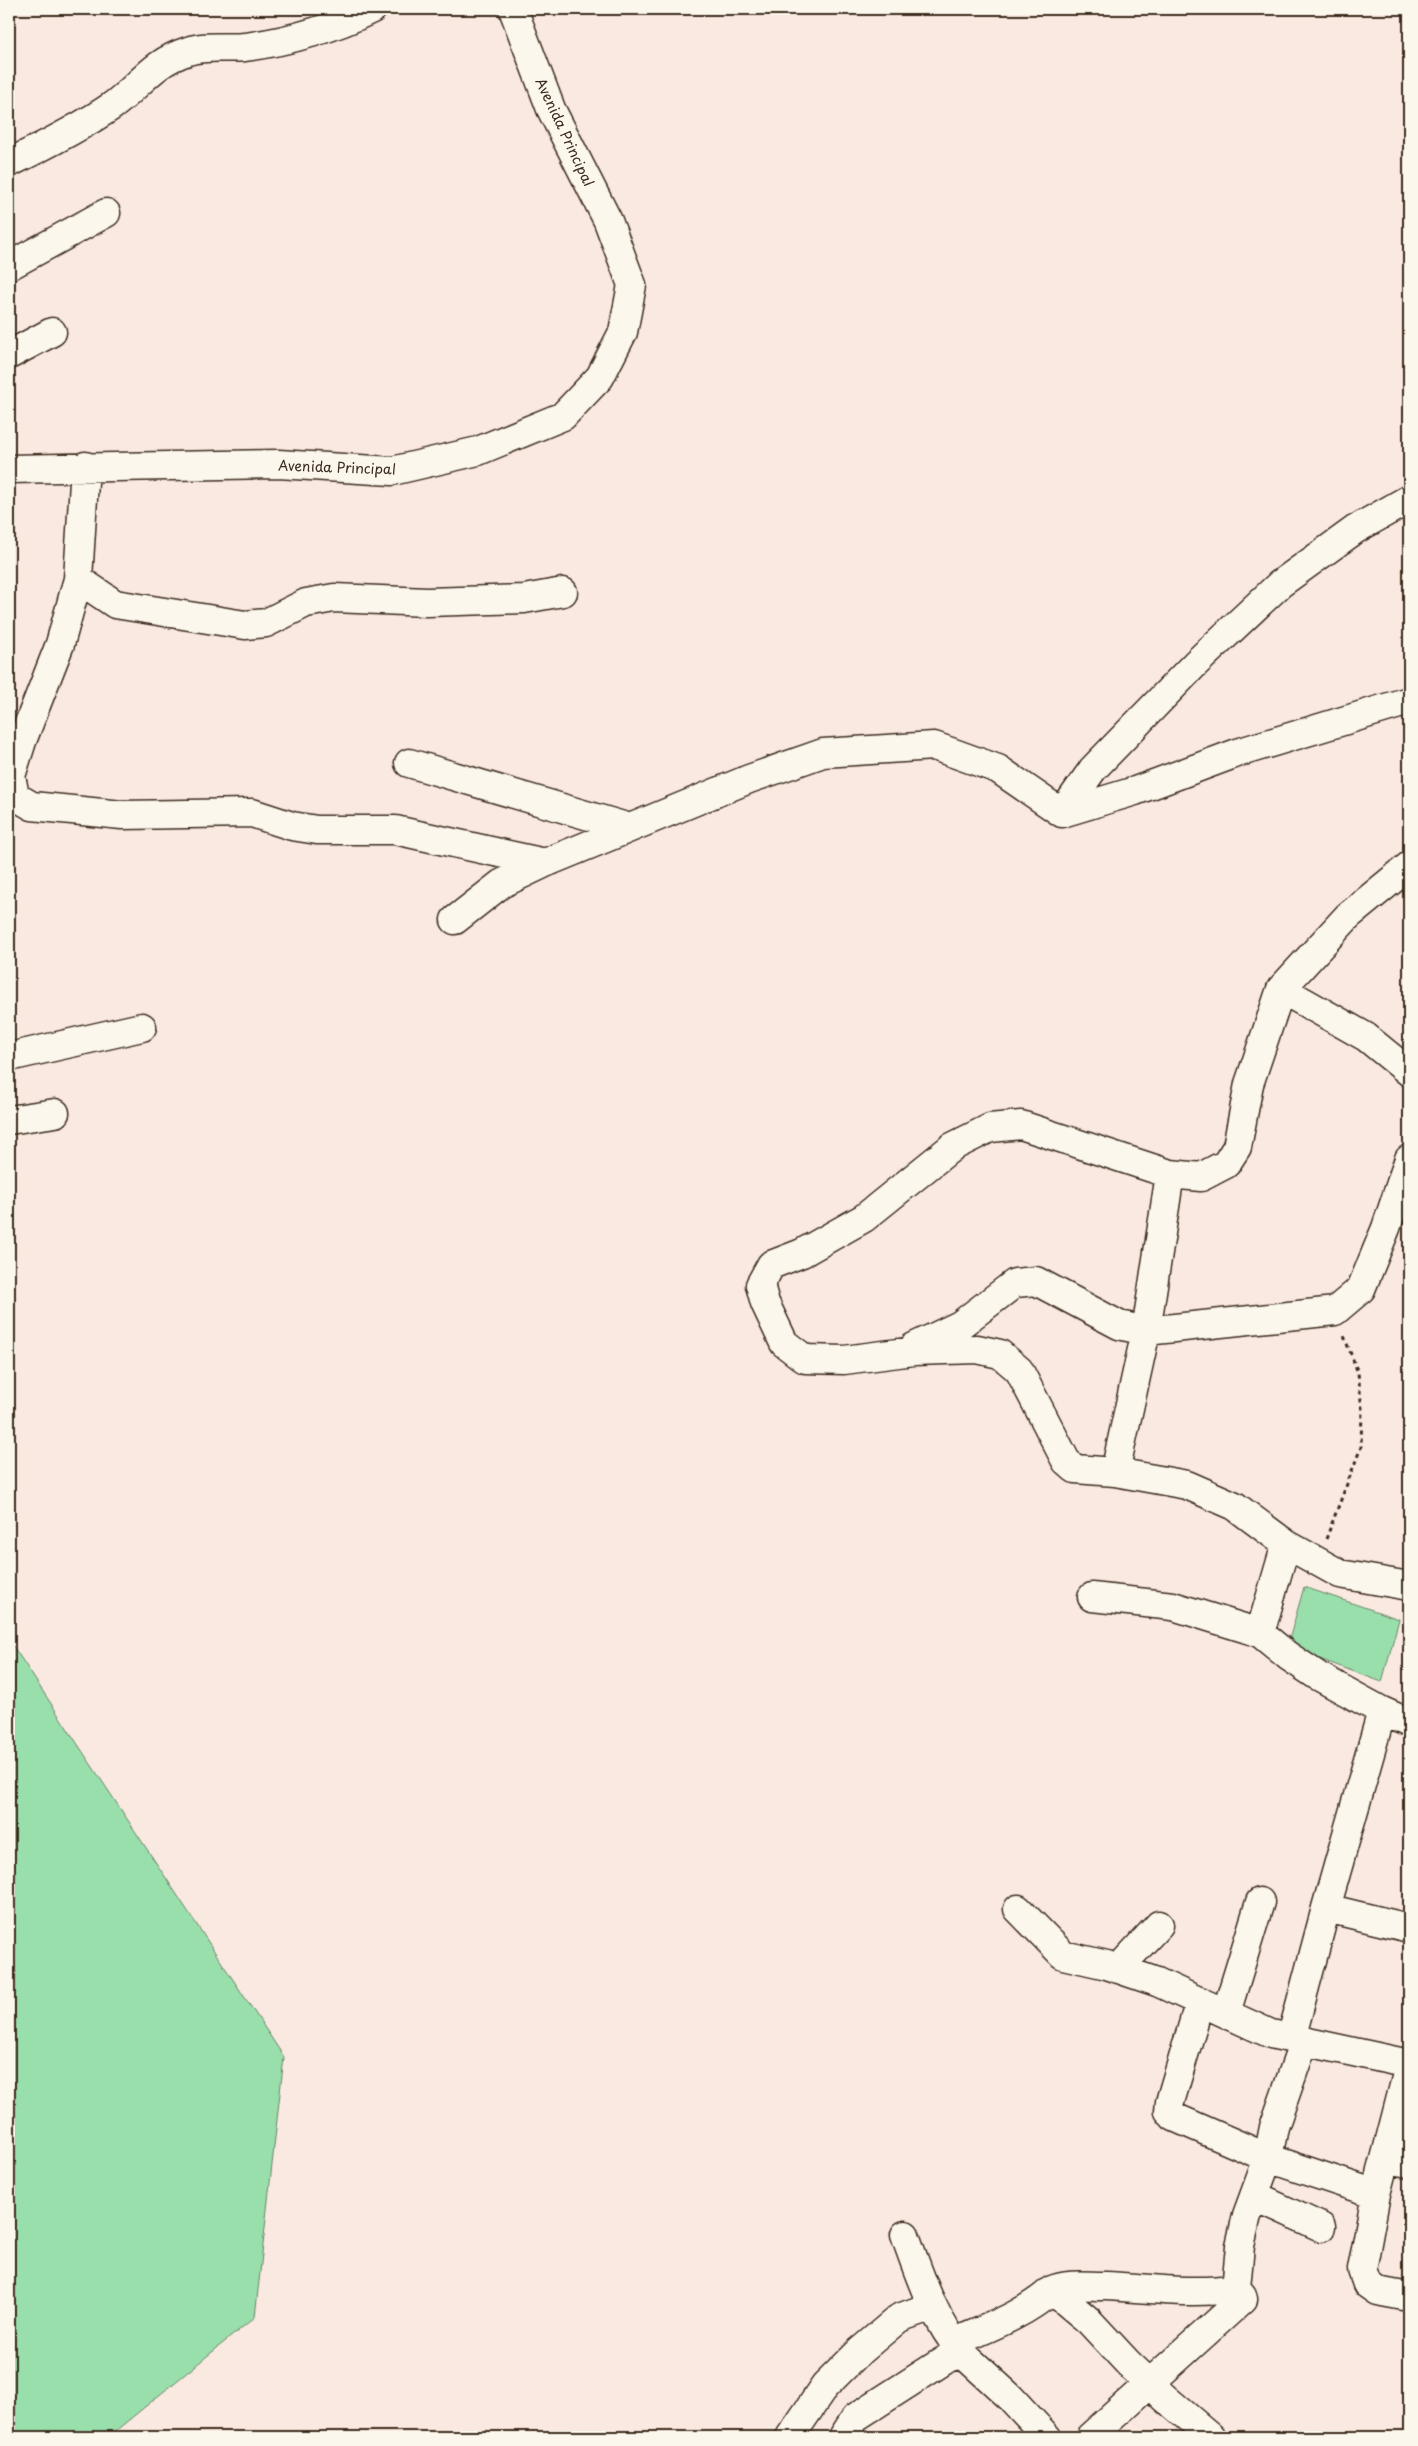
<svg xmlns="http://www.w3.org/2000/svg" width="1418" height="2446" font-family="'Playpen Sans',sans-serif">
	<style>
		.green { fill: #99dfac; stroke: #6a8465 }
		.lines { fill: none; stroke-linecap: round; stroke-linejoin: round }
		.minor-casing { stroke: #3b2a1e; stroke-width: 31 }
		.path { stroke: #3b2a1e; stroke-width: 3; stroke-dasharray: 4 4; stroke-linecap: butt }
		.minor { stroke: #fbf7ec; stroke-width: 28 }
		.labels { text-anchor: middle; dominant-baseline: central; stroke-width: 5; stroke-linejoin: round; paint-order: stroke }
		.street-label { font-size: 14px; fill: #3b2a1e; stroke: #fbf7ec }
	</style>
	<rect width="100%" height="100%" fill="#fae9e1"/>
	<filter id="ink" filterUnits="userSpaceOnUse"><feTurbulence type="fractalNoise" baseFrequency=".02" numOctaves="2"/><feDisplacementMap in="SourceGraphic" scale="10" xChannelSelector="R" yChannelSelector="G"/><feConvolveMatrix kernelMatrix="1 2 1 2 8 2 1 2 1" color-interpolation-filters="sRGB"/></filter>
	<g filter="url(#ink)">
		<path class="green" d="M1304,1587L1399,1619L1382,1682L1287,1647Z
			M9,1640L284,2057L255,2317L108,2437H9Z"/>
		<g class="lines">
			<g class="minor-casing">
				<path id="minor" d="M9,163C44,146 80,128 112,106C141,85 151,63 188,51C205,45 227,49 245,47C289,41 332,29 372,9
					M9,266L106,213
					M9,355L52,332
					M85,466L78,579L60,644L22,741L11,776L15,796L32,806L122,815L252,813L292,826L317,830H395L545,863
					M9,469L278,464L392,471L478,451L563,416L600,377L623,332L632,285L608,221L551,109L513,9
					M78,579L115,604L245,625L266,623L306,603L334,598L427,602L524,599L563,592
					M409,763L630,828
					M1062,813L1093,769L1196,663L1280,584L1356,529L1409,499
					M1062,813L1135,791L1237,753L1409,701
					M1409,866L1348,916L1281,989L1249,1084L1237,1147L1226,1164L1201,1177L1170,1174L1021,1125L990,1128L952,1147L864,1218L802,1253L771,1265L760,1285L765,1303L784,1343L805,1359L844,1360L914,1351L977,1349L1000,1354L1019,1370L1066,1461L1075,1469L1115,1472L1187,1485L1235,1506L1286,1544L1340,1574L1409,1586
					M455,920L501,884L545,863L749,779L823,753L934,746L998,769L1062,813
					M1281,989L1366,1037L1409,1072
					M9,1057L142,1027
					M9,1120L55,1113
					M914,1347L960,1325L1015,1283L1036,1281L1119,1325L1146,1331L1335,1311L1361,1289L1386,1228L1409,1159
					M1115,1472L1146,1331L1170,1174
					M1092,1597L1173,1606L1260,1633L1288,1656L1318,1676L1382,1711L1409,1723
					M1260,1633L1286,1544
					M1326,1908L1409,1928
					M1018,1909L1063,1955L1107,1965L1157,1982L1271,2034L1409,2064
					M1118,1969L1159,1925
					M1200,2001L1170,2102L1169,2111L1174,2117L1268,2158L1376,2194
					M1226,2013L1260,1902
					M1291,2039L1326,1908L1382,1711
					M1409,2066L1376,2194L1362,2270L1367,2284L1377,2291L1409,2297
					M1385,2160L1409,2164
					M1254,2196L1321,2227
					M953,2343C987,2328 1024,2315 1052,2290
					M963,2354L1010,2397L1047,2437
					M790,2437L825,2386L860,2351L899,2318L932,2306
					M843,2437L856,2417L948,2358L963,2354C934,2320 920,2277 905,2235
					M1090,2437L1243,2299L1242,2295L1236,2288L1240,2246L1247,2215L1268,2158L1274,2127L1304,2041
					M1211,2437L1165,2398L1128,2363L1089,2321L1052,2290C1067,2283 1088,2286 1105,2286C1148,2288 1193,2295 1236,2288"/>
			</g>
			<path class="path" d="M1326,1539L1361,1447L1362,1409L1358,1373L1343,1333"/>
			<use href="#minor" class="minor"/>
		</g>
	</g>
	<g class="labels">
		<g class="street-label">
			<text transform="translate(565 132) rotate(65)">Avenida Principal</text>
			<text transform="translate(337 467) rotate(2)">Avenida Principal</text>
		</g>
	</g>
	<rect width="1418" height="2446" fill="none" stroke="#fbf7ec" stroke-width="30"/>
	<rect x="15" y="15" width="1388" height="2416" fill="none" stroke="#3b2a1e" stroke-width="2" filter="url(#ink)"/>
</svg>
